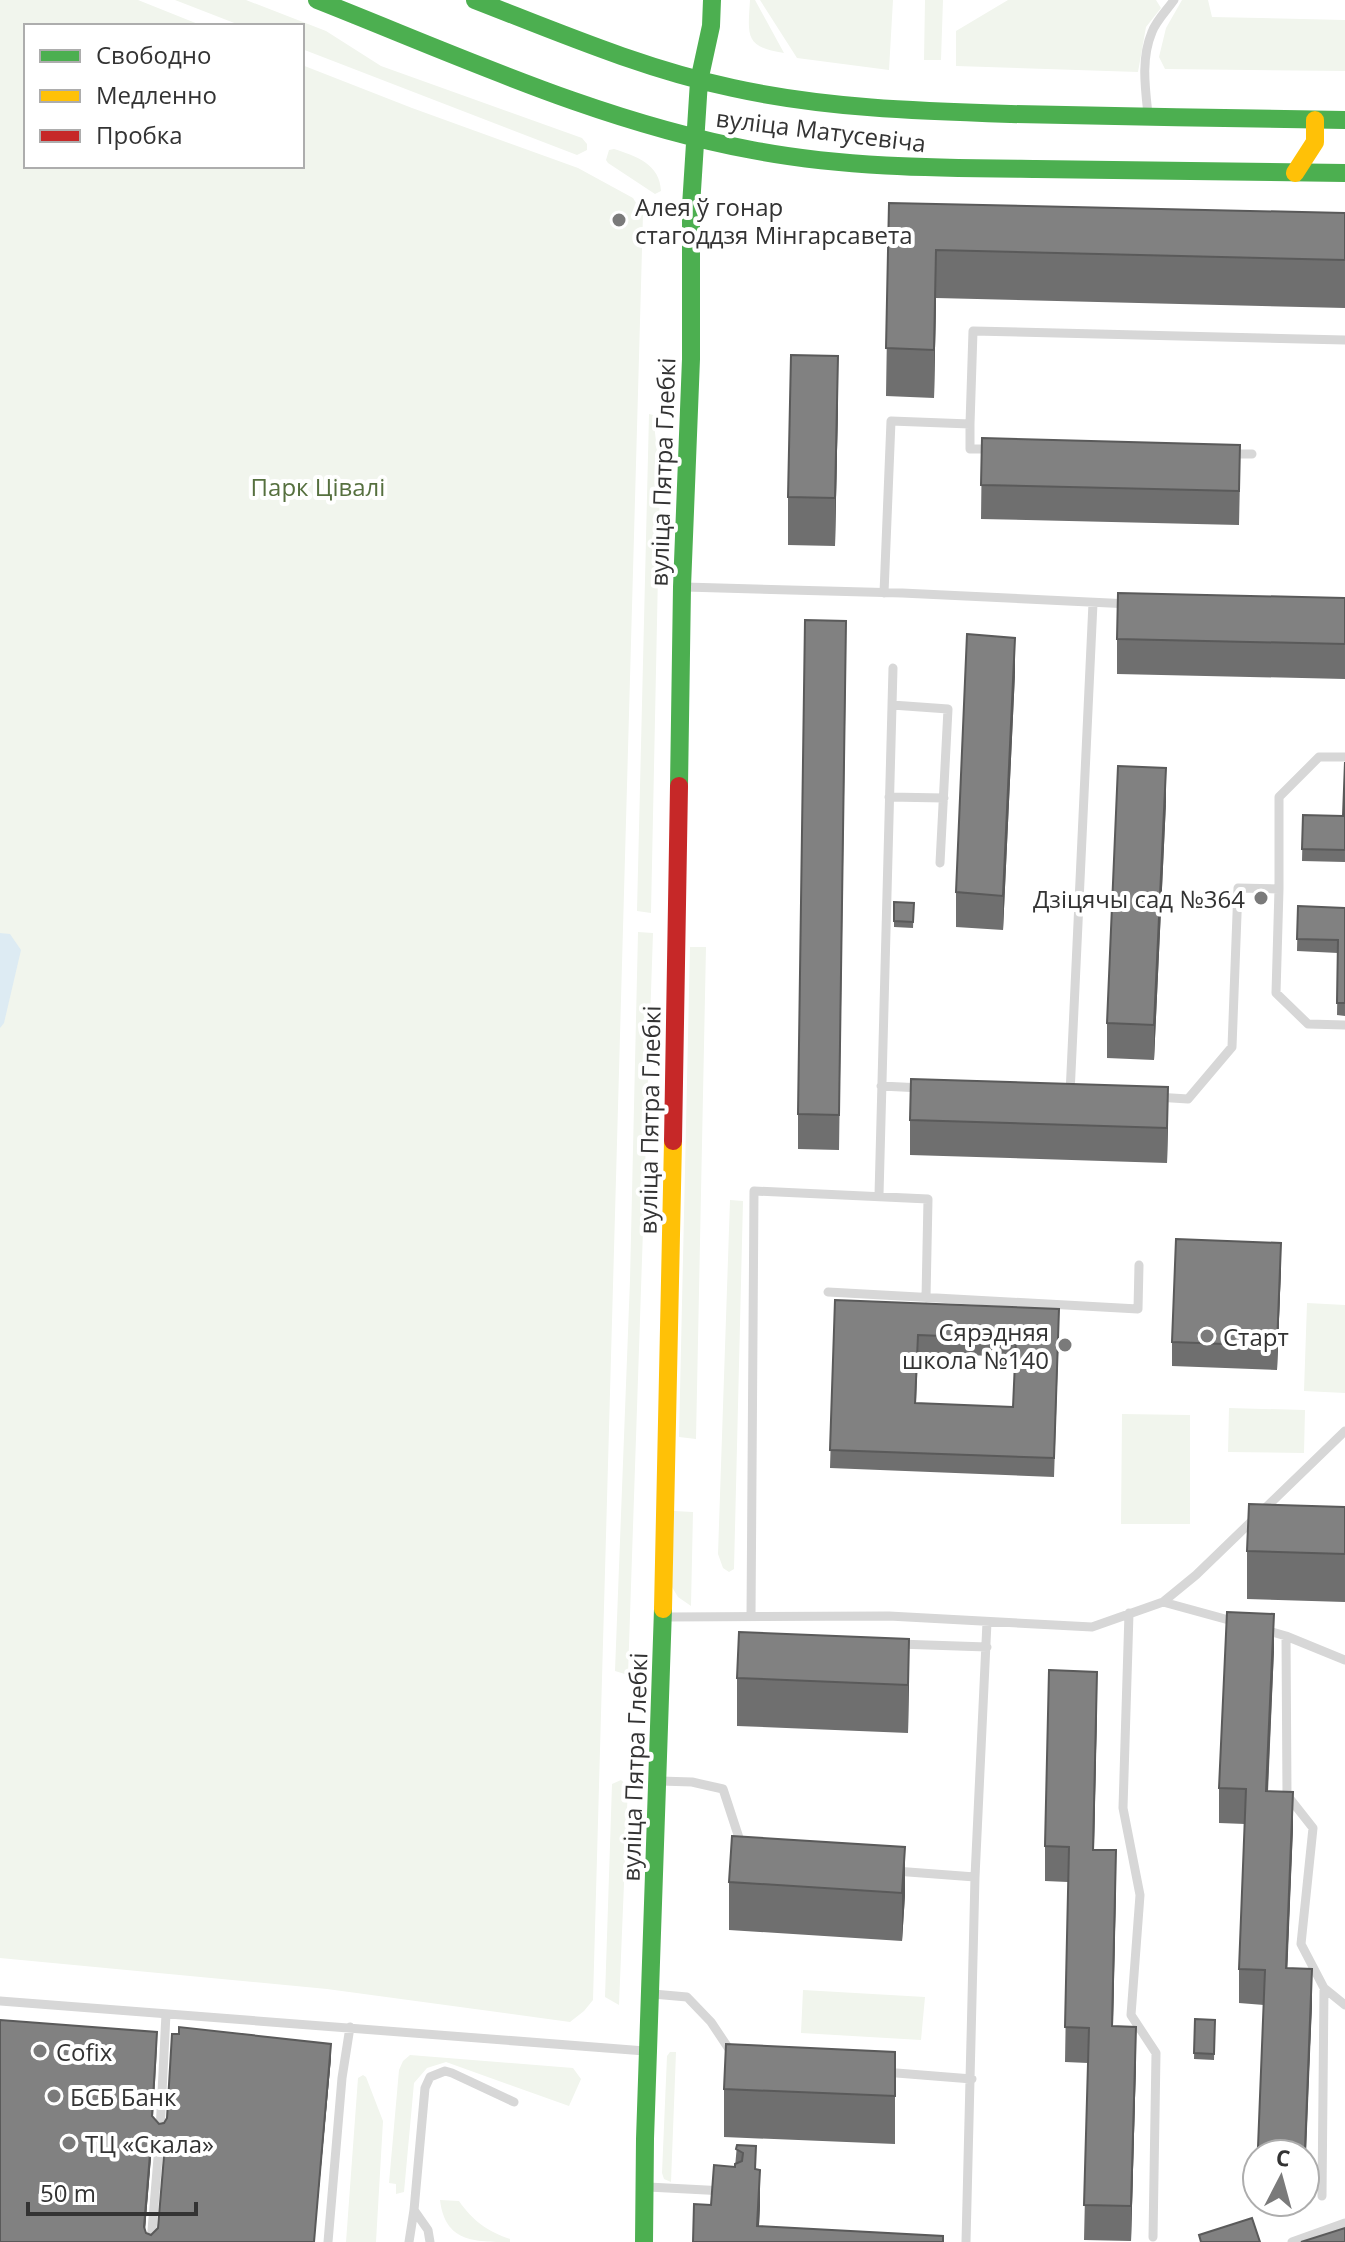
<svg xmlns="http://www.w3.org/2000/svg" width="1345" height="2242" font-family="'Open Sans',sans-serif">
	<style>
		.green { fill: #f1f5ed }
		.water { fill: #ddebf3 }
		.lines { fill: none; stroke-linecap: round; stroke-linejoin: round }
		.lane { stroke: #d7d7d7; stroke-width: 9 }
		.fast { stroke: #4caf50; stroke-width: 18 }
		.slow { stroke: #ffc107; stroke-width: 18 }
		.jam { stroke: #c62828; stroke-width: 18 }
		.wall { fill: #6f6f6f; fill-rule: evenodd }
		.shaded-wall { fill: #5a5a5a }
		.building { fill: #818181; stroke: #5a5a5a; stroke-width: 2; fill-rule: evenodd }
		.poi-dot { fill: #7a7a7a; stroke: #fff; stroke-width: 3 }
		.labels { text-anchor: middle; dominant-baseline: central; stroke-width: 8; stroke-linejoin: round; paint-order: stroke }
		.street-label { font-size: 24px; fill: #333; stroke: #fff }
		.poi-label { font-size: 24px; fill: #333; stroke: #fff; text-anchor: start }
		.park-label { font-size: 24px; fill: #56703f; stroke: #fff }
	</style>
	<rect width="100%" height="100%" fill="#fff"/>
	<path class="green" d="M 0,0 L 138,0 L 203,26 L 26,26 L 26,166 L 302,166 L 302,65 L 412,108 L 578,168 L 633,198 L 643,214 L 593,2000 L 584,2011 L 570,2022 L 327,1989 L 0,1958 Z
		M 175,0 L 246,0 L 326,31 L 381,66 L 582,138 L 587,144 L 587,150 L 577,155 L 302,49 L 302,26 L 242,26 Z
		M 750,0 L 755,0 L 784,53 C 744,47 748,35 750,0 Z
		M 760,0 L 893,0 L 889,70 L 797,58 Z
		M 925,0 L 943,0 L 941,60 L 924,60 Z
		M 1008,0 L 1156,0 L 1161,8 L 1146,27 L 1138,72 L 956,66 L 956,31 Z
		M 1182,0 L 1208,0 L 1212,17 L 1345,20 L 1345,71 L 1165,69 L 1159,57 L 1166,28 Z
		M 614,149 C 636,156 660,164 661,191 L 655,194 L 608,163 L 606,160 L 609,150 Z
		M 649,414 L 653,415 L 660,477 L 651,913 L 637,911 Z
		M 638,932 L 653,933 L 628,1675 L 615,1671 L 630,1280 Z
		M 690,947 L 706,947 L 696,1439 L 679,1437 Z
		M 730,1200 L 743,1201 L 734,1569 L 729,1572 L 723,1568 L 718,1554 Z
		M 1307,1303 L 1345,1305 L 1345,1393 L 1304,1391 Z
		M 1229,1408 L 1305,1410 L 1304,1453 L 1228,1452 Z
		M 1122,1414 L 1190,1415 L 1190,1524 L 1121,1524 Z
		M 674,1511 L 693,1512 L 691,1606 L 678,1597 L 672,1587 Z
		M 621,1780 L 628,1786 L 619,2005 L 605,1997 L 612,1784 Z
		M 803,1990 L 925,1997 L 921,2040 L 801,2033 Z
		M 670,2052 L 676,2052 L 671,2182 L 664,2179 L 662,2173 L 667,2056 Z
		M 410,2055 L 573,2068 L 581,2079 L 569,2106 L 446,2062 L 427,2068 L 414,2083 L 404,2192 L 396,2194 L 396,2184 L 389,2183 L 399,2070 L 403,2061 Z
		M 363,2075 L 366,2077 L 383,2121 L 376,2242 L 346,2242 L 358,2078 Z
		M 440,2200 L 459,2201 C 473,2221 487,2231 510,2239 L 510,2242 C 474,2242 445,2242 440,2200 Z"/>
	<path class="water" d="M 0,933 L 10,934 L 21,950 L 4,1023 L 0,1028 Z"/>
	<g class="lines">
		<path class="lane" d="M 1148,114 C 1145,87 1141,58 1152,32 C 1156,21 1167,10 1174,0
			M 970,424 L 973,331 L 1345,340
			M 1228,454 L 1252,454
			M 685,587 L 902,593 L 1130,604
			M 884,593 L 891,421 L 970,424 L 970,449 L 994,449
			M 892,705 L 948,709 L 940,863
			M 889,797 L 944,798
			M 1279,889 L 1276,993 L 1308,1024 L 1345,1025
			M 881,1086 L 922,1088
			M 1070,1094 L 1093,603
			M 1156,1097 L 1188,1099 L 1232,1047 L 1238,888 L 1279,889 L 1279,797 L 1319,757 L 1345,757
			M 879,1195 L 893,668
			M 828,1292 L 1138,1309 L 1139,1265
			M 1163,1602 L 1236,1622
			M 1129,1613 L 1123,1808 L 1140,1895 L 1131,2015 L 1156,2053 L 1153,2237
			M 751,1616 L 754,1191 L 928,1199 L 926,1298
			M 667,1617 L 889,1616 L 1092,1627 L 1163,1602 L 1196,1575 L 1345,1431
			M 1262,1629 L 1286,1636 L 1345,1660
			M 1286,1636 L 1287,1795 L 1313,1828 L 1301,1944 L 1324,1988 L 1322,2196
			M 898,1644 L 987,1647
			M 660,1781 L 692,1782 L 723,1789 L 742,1847
			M 895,1871 L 975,1877
			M 1324,1988 L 1345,2005
			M 653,1994 L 687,1997 L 711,2022 L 731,2052
			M 0,2001 L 645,2051
			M 884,2072 L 972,2079
			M 160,2131 L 166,2014
			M 648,2187 L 725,2191
			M 151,2242 L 158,2158
			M 328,2242 L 342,2078 L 350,2027
			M 409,2242 L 414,2210
			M 430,2242 L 428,2230 L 414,2210 L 425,2088 L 430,2077 L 445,2071 L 452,2073 L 514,2102
			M 966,2242 L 975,1877 L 987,1622
			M 1292,2242 L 1345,2223"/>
		<path class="fast" d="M 317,0 C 459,56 601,122 752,150 C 845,168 942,168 1036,169 C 1139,170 1242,172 1345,173
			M 475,0 C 560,33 644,69 733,88 C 824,108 918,111 1011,114 C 1122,117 1234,118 1345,120
			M 679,786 L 682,587 L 691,359 L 691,206 L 699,81 L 711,26 L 712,0
			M 644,2242 L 645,2139 L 663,1609"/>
		<path class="slow" d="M 1295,173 L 1315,142 L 1315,120
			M 663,1609 L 673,1141"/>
		<path class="jam" d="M 673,1141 L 679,786"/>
	</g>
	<path class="wall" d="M 889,203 L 1345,213 L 1345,308 L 936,298 L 934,398 L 886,396 Z
		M 838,404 L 835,546 L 788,545 L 788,497 Z
		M 982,438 L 1240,479 L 1239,525 L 981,519 Z
		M 1345,598 L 1345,679 L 1117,674 L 1117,639 Z
		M 846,656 L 839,1150 L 798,1149 L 798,1114 Z
		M 1015,673 L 1003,930 L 956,927 L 956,892 Z
		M 1345,762 L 1345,862 L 1302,861 L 1303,815 L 1343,816 Z
		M 1166,802 L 1154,1060 L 1107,1058 L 1107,1023 Z
		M 914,903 L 913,928 L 894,927 L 894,921 Z
		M 1298,906 L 1345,908 L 1345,1016 L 1337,1015 L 1338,953 L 1297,951 Z
		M 910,1120 L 1168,1122 L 1167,1163 L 910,1155 Z
		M 1281,1267 L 1277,1370 L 1172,1366 L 1172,1342 Z
		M 835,1300 L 1059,1327 L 1054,1477 L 830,1468 ZM 918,1353 L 1015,1357 L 1013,1407 L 916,1403 Z
		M 1345,1507 L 1345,1602 L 1247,1599 L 1247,1551 Z
		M 909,1639 L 908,1733 L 737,1726 L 737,1678 Z
		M 1274,1649 L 1268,1792 L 1293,1827 L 1287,1968 L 1312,2004 L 1305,2154 L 1258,2154 L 1264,2005 L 1239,2003 L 1239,1969 L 1245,1824 L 1219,1823 L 1219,1788 Z
		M 1097,1706 L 1094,1850 L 1116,1885 L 1113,2026 L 1136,2062 L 1131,2241 L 1084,2240 L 1088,2063 L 1065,2062 L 1068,1882 L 1045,1881 L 1045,1846 Z
		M 905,1847 L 905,1895 L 902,1941 L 729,1930 L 729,1882 Z
		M 1195,2019 L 1215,2020 L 1214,2060 L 1194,2059 Z
		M 157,2047 L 153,2117 L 159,2124 L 331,2058 L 314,2242 L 0,2242 ZM 159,2151 L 164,2157 L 158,2228 L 151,2235 L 146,2233 L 145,2230 L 151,2157 L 154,2152 Z
		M 895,2052 L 895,2144 L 724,2137 L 724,2089 Z
		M 737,2145 L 756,2170 L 760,2206 L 759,2226 L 693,2242 L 711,2205 L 735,2167 Z"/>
	<path class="shaded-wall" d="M 936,250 L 936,298 L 934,398 L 934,350 Z
		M 838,356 L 838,404 L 835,546 L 835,498 Z
		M 1015,638 L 1015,673 L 1003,930 L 1003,896 Z
		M 1166,768 L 1166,802 L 1154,1060 L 1154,1025 Z
		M 1168,1087 L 1168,1122 L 1167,1163 L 1167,1128 Z
		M 1281,1243 L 1281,1267 L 1277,1370 L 1277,1346 Z
		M 1274,1614 L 1274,1649 L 1266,1826 L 1266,1791 Z
		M 909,1639 L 909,1687 L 908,1733 L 908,1685 Z
		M 1097,1672 L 1097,1706 L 1093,1885 L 1093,1850 Z
		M 1293,1792 L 1293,1827 L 1286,2003 L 1286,1968 Z
		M 905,1847 L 905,1895 L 902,1941 L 902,1893 Z
		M 1116,1850 L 1116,1885 L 1112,2061 L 1112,2026 Z
		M 1312,1969 L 1312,2004 L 1305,2179 L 1305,2149 Z
		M 1136,2027 L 1136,2062 L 1131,2241 L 1131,2206 Z
		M 331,2044 L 331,2058 L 314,2242 Z
		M 154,2137 L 154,2152 L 151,2157 L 144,2241 L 144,2227 L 151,2142 Z
		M 760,2170 L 760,2206 L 758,2242 L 757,2226 Z"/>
	<path class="building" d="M 889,203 L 1345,213 L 1345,260 L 936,250 L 934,350 L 886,348 Z
		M 791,355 L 838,356 L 835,498 L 788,497 Z
		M 982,438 L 1240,445 L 1239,491 L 981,485 Z
		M 1118,593 L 1345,598 L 1345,644 L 1117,639 Z
		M 805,620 L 846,621 L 839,1115 L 798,1114 Z
		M 967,634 L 1015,638 L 1003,896 L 956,892 Z
		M 1345,762 L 1345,850 L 1302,849 L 1303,815 L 1343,816 Z
		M 1118,766 L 1166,768 L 1154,1025 L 1107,1023 Z
		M 894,902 L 914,903 L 913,922 L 894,921 Z
		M 1298,906 L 1345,908 L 1345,1003 L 1337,1003 L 1338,940 L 1297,939 Z
		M 911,1079 L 1168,1087 L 1167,1128 L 910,1120 Z
		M 1176,1239 L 1281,1243 L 1277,1346 L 1172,1342 Z
		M 835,1300 L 1059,1309 L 1054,1458 L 830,1450 ZM 918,1335 L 1016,1339 L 1013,1407 L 915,1403 Z
		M 1249,1504 L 1345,1507 L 1345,1554 L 1247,1551 Z
		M 1227,1612 L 1274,1614 L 1266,1791 L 1293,1792 L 1286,1968 L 1312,1969 L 1305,2149 L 1258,2147 L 1265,1970 L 1239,1969 L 1246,1789 L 1219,1788 Z
		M 739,1632 L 909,1639 L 908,1685 L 737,1678 Z
		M 1049,1670 L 1097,1672 L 1093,1850 L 1116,1850 L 1112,2026 L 1136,2027 L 1131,2206 L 1084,2205 L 1089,2028 L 1065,2027 L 1069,1847 L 1045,1846 Z
		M 732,1836 L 905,1847 L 902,1893 L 729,1882 Z
		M 1195,2019 L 1215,2020 L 1214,2054 L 1194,2053 Z
		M 0,2020 L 157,2032 L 152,2116 L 159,2124 L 164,2123 L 167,2118 L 172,2034 L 179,2034 L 179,2027 L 331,2044 L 314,2242 L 0,2242 ZM 154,2137 L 159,2137 L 165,2144 L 158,2228 L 151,2235 L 146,2233 L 144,2227 L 151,2142 Z
		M 726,2044 L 895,2052 L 895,2096 L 724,2089 Z
		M 737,2145 L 756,2146 L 755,2169 L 760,2170 L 757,2226 L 943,2236 L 943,2242 L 693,2242 L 694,2204 L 711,2205 L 714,2165 L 735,2167 L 735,2164 L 742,2161 L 743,2153 L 736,2149 Z
		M 1252,2218 L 1260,2242 L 1201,2242 L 1199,2235 Z
		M 1345,2228 L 1345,2242 L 1301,2242 Z"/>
	<g class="poi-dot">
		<circle cx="619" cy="220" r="8"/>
		<circle cx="1261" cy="898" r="8"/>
		<circle cx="1207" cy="1336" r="8"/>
		<circle cx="1065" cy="1345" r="8"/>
		<circle cx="40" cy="2051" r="8"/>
		<circle cx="54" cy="2096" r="8"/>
		<circle cx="69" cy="2143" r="8"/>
	</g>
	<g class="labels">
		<g class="street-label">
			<text transform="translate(821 130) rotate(7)">вуліца Матусевіча</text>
			<text transform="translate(662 472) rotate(-88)">вуліца Пятра Глебкі</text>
			<text transform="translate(649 1120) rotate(-89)">вуліца Пятра Глебкі</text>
			<text transform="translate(634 1767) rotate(-88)">вуліца Пятра Глебкі</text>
		</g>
		<g class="poi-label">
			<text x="635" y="206">Алея ў гонар<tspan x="635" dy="28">стагоддзя Мінгарсавета</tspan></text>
			<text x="1245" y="898" text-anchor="end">Дзіцячы сад №364</text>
			<text x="1049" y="1331" text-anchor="end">Сярэдняя<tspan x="1049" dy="28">школа №140</tspan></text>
			<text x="1223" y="1336">Старт</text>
			<text x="56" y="2051">Cofix</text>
			<text x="70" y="2096">БСБ Банк</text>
			<text x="85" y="2143">ТЦ «Скала»</text>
		</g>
		<g class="park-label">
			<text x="318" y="486">Парк Цівалі</text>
		</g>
	</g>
	<rect x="24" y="24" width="280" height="144" fill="#ffffff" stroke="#adadad" stroke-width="2"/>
	<rect x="40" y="50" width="40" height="12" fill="#4caf50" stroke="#adadad" stroke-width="2"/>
	<text x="96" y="64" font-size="24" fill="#333333">Свободно</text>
	<rect x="40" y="90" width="40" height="12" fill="#ffc107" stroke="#adadad" stroke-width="2"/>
	<text x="96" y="104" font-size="24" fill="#333333">Медленно</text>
	<rect x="40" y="130" width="40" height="12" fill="#c62828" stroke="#adadad" stroke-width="2"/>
	<text x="96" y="144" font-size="24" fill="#333333">Пробка</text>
	<g transform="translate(1281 2178) rotate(6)"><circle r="38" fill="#ffffff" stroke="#adadad" stroke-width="2"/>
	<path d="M0-6L14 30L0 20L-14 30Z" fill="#7a7a7a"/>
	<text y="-12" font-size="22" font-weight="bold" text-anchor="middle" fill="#333333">С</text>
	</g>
	<path d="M28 2202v12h168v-12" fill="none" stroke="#333333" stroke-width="4"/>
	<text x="40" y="2202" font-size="24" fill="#333333" stroke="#ffffff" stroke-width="6" paint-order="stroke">50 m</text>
</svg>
